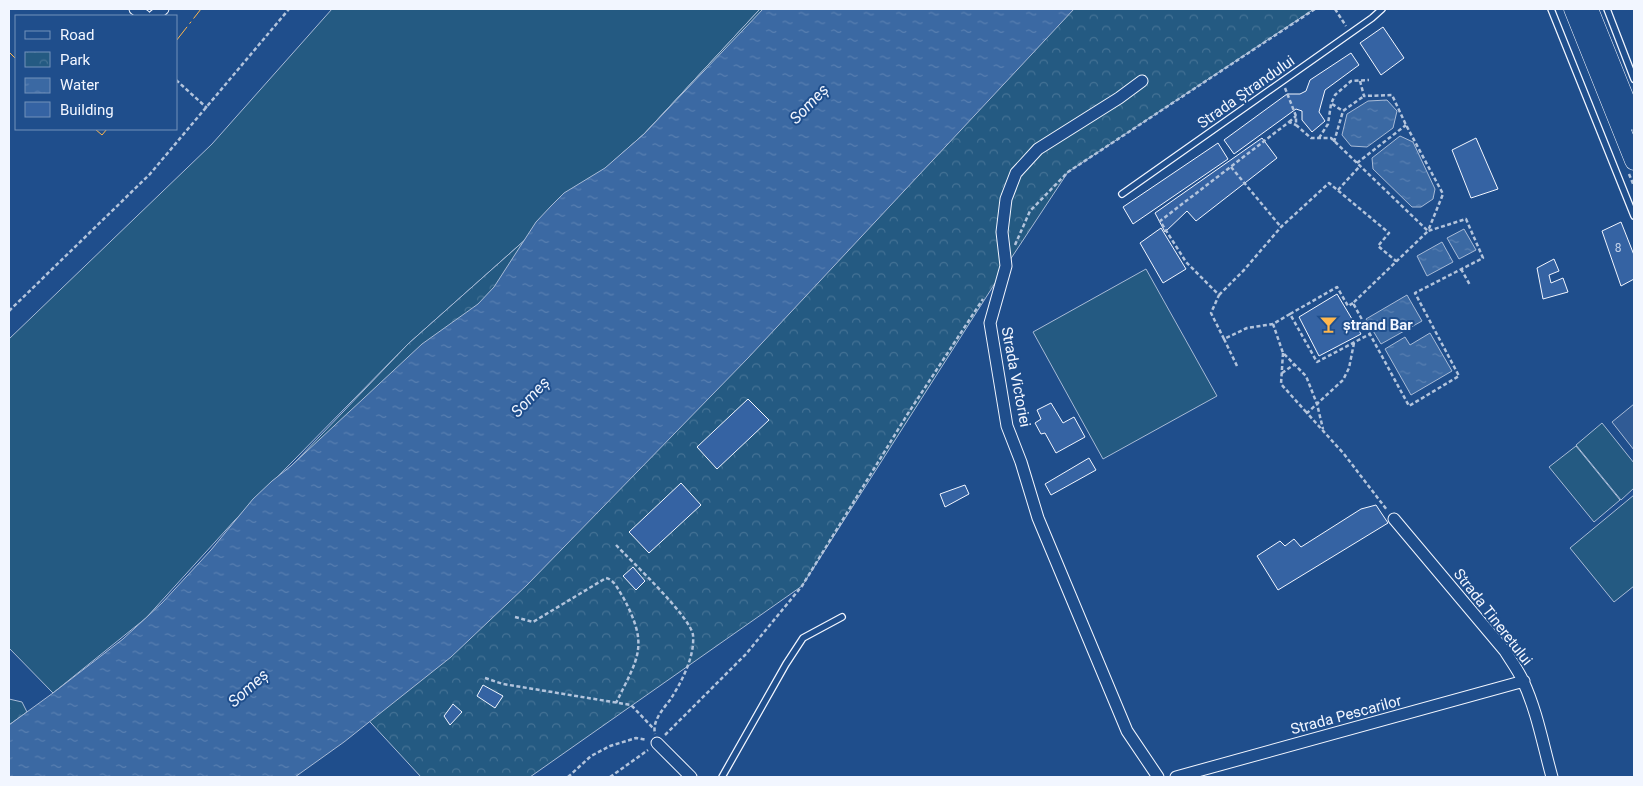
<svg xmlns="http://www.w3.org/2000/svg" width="1643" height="786" font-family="Roboto,sans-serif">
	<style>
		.green { fill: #245a82; stroke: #a8bbd7 }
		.forest { fill: url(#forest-firs); stroke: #a8bbd7 }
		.park { fill: url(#park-crowns); stroke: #a8bbd7 }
		.parking { fill: #305b95; stroke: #a8bbd7 }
		.water { fill: url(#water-ripples); stroke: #a8bbd7 }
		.building { fill: #3563a3; stroke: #f2f6ff }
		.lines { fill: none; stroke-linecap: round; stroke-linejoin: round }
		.lane-casing { stroke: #f2f6ff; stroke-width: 8 }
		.street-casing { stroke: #f2f6ff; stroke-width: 13 }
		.primary-casing { stroke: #f2f6ff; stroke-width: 19 }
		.path { stroke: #b3c4dc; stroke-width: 2.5; stroke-dasharray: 4 2.5; stroke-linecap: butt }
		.lane { stroke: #1f4e8c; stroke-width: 5.5 }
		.street { stroke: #1f4e8c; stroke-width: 11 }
		.primary { stroke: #1f4e8c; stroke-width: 18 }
		.power { stroke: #ffb74d; stroke-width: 1; stroke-dasharray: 18 4 2.5 4; stroke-linecap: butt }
		.labels { text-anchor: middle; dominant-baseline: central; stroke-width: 4; stroke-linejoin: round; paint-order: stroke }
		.number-label { font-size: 12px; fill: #c3d1e8 }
		.street-label { font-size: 15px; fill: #f2f6ff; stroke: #1f4e8c }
		.poi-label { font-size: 15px; font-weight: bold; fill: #f2f6ff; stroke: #1f4e8c; text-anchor: start }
		.water-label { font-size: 16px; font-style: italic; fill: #f2f6ff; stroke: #1f4e8c }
	</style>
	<defs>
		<pattern id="forest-firs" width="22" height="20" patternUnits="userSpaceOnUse" patternTransform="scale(1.25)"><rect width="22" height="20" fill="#245a82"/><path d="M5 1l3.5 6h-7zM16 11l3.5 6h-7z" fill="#447295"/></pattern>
		<pattern id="park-crowns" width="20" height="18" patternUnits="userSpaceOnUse" patternTransform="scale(1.25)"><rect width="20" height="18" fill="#245a82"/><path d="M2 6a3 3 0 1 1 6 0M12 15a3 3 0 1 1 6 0" fill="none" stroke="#447295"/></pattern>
		<pattern id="water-ripples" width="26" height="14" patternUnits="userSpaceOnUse" patternTransform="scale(1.25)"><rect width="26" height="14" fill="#3b69a3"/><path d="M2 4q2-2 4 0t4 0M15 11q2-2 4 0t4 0" fill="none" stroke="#587fb1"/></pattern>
	</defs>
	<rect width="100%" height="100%" fill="#1f4e8c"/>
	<path class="green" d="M 332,9 L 760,9 L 644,134 L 408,344 L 235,520 L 146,618 L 53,693 L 9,648 L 9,339 L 212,144 Z
		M 1146,269 L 1217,396 L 1103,459 L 1033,332 Z
		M 1602,423 L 1634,463 L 1634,488 L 1621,500 L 1576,445 Z
		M 1576,446 L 1620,500 L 1594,522 L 1549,467 Z
		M 1634,495 L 1634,586 L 1614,602 L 1570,548 Z"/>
	<path class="forest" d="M 9,699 L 22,702 L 27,712 L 9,725 Z"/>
	<path class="park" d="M 760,9 L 1314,9 L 1068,172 L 1006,266 L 802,586 L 530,777 L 421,777 L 211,550 L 408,344 L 644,134 Z"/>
	<path class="parking" d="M 1634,404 L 1634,450 L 1612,422 Z"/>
	<path class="water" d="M 763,9 L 1074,9 L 748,358 L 527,585 L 451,657 L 344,742 L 295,777 L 9,777 L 9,725 L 53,693 L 123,639 L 162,603 L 211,550 L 253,499 L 272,481 L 291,466 L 422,344 L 478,304 L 494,287 L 536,222 L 551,206 L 564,193 L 605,168 L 644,134 Z
		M 1387,100 L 1397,111 L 1393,128 L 1367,147 L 1351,146 L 1342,135 L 1347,114 L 1368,101 Z
		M 1400,136 L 1413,142 L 1435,189 L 1433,199 L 1421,207 L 1412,207 L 1373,169 L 1372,158 Z
		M 1464,229 L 1476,250 L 1459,259 L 1447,238 Z
		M 1442,242 L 1453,262 L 1427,276 L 1417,256 Z
		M 1407,295 L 1422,321 L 1381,344 L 1366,319 Z
		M 1430,333 L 1452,371 L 1411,395 L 1385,349 L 1405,337 L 1410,345 Z"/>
	<path class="building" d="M 1383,27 L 1404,58 L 1381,75 L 1360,43 Z
		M 1351,53 L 1359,65 L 1325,90 L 1319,112 L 1325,121 L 1312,132 L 1302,120 L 1302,111 L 1296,109 L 1234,154 L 1224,140 L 1287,94 L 1300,94 L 1306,91 L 1310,80 Z
		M 1262,138 L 1277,158 L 1196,221 L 1187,211 L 1165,232 L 1155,213 Z
		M 1476,138 L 1498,189 L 1471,198 L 1452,150 Z
		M 1218,143 L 1228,159 L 1133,224 L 1123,207 Z
		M 1621,222 L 1634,255 L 1634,279 L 1621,286 L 1602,231 Z
		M 1161,228 L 1186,269 L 1163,283 L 1140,243 Z
		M 1554,259 L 1559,271 L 1549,275 L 1551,283 L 1563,278 L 1568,292 L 1543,299 L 1537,268 Z
		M 1337,294 L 1361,334 L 1319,356 L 1299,317 Z
		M 748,399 L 769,420 L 717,469 L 697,447 Z
		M 1051,403 L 1063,423 L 1074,417 L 1085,437 L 1056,453 L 1045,433 L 1041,434 L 1035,423 L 1041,419 L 1037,410 Z
		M 1089,458 L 1096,470 L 1051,495 L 1045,484 Z
		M 681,483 L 701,505 L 649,553 L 629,532 Z
		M 965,485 L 969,494 L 945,507 L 940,494 Z
		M 1376,505 L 1388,523 L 1278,590 L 1257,556 L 1280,541 L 1285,546 L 1294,539 L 1301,547 L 1361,509 Z
		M 633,567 L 645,581 L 636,590 L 623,576 Z
		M 483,685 L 503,696 L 495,708 L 477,696 Z
		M 453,704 L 462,712 L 450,725 L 444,716 Z"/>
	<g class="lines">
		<defs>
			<path id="lane" d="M 1551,9 L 1634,216
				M 1607,9 L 1634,79
				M 1122,194 L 1372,18 L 1382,9
				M 722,777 L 786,664 L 803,638 L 842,617"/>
			<path id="street" d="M 135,9 L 145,16
				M 154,16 L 163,9
				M 1142,81 L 1119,98 L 1038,149 L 1016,173 L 1006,199 L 1002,232 L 1006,266 L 990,323 L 1007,426 L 1021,462 L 1038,518 L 1127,731 L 1158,777
				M 1394,519 L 1505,651 C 1511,661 1518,670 1523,681 C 1537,711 1543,745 1552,777
				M 657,743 L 691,777
				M 1176,777 L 1524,681"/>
			<path id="primary" d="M 1573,9 L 1634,161
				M 1589,9 L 1634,121"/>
		</defs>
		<use href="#lane" class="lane-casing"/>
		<use href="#street" class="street-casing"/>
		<use href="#primary" class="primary-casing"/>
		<path class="path" d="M 1335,9 L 1346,26
			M 176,80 L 207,108
			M 1360,81 L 1364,96 L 1392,95 L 1406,125 L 1443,194 L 1428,231
			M 1285,88 L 1296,116 L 1296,125 L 1311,138 L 1331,138 L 1428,231 L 1353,303 L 1409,406 L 1459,376 L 1415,293 L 1483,258 L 1466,219 L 1428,231
			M 1332,104 L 1343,111
			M 1289,122 L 1296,116
			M 1319,138 L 1328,124 L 1331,104 L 1335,95 L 1351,81 L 1369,80
			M 1334,142 L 1343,111 L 1364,96
			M 1357,163 L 1406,125
			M 1231,167 L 1281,227
			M 1629,174 L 1634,186
			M 1338,190 L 1360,166
			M 1015,245 L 1030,211 L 1068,172 L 1315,9
			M 1461,269 L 1470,285
			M 1219,295 L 1244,270 L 1281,227 L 1329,183 L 1389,233 L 1378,246 L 1396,261
			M 1353,303 L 1348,306 L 1337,287 L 1290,314 L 1317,362 L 1370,334
			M 9,311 L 150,174 L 289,9
			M 1290,314 L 1273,324 L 1283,353 L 1306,376 L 1317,404 L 1323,429
			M 1224,339 L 1211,313 L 1219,295 L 1186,262 L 1160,221 L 1289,122 L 1296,125
			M 1354,343 L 1349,368 L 1343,380 L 1307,413 L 1344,454 L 1387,510
			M 1283,353 L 1281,384 L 1307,413
			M 1237,366 L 1224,339 L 1247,328 L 1273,324
			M 1282,373 L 1295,364
			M 616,545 C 631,561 690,616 693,635 C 695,657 681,683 670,700 C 663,709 652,721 655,734
			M 515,617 L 533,622 L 606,578 C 615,580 618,590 623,597 C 649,646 639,656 616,703
			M 485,678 L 503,684 L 631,705 L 653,728
			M 665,735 L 746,654 L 802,586 L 907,415 L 983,299
			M 568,777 L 591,756 L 610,746 L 636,738 L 647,740
			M 610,777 L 648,750"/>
		<use href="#lane" class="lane"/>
		<use href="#street" class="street"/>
		<use href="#primary" class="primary"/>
		<path class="power" d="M 176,41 L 201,9
			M 9,52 L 16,59
			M 95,129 L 102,135 L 107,129"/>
	</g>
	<defs>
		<symbol id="bar-bare" viewBox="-9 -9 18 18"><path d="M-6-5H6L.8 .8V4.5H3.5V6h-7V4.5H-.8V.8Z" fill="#ffb74d" stroke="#1f4e8c" stroke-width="2.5" paint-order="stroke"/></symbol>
	</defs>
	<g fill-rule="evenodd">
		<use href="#bar-bare" x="1316" y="312" width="25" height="25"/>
	</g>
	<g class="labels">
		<g class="number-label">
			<text x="1618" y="248">8</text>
		</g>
		<g class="street-label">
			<text transform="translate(1246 92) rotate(-35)">Strada Ștrandului</text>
			<text transform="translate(1016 377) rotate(79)">Strada Victoriei</text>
			<text transform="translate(1493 617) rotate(52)">Strada Tineretului</text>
			<text transform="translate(1346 715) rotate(-15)">Strada Pescarilor</text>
		</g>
		<g class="poi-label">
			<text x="1343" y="325">ștrand Bar</text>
		</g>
		<g class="water-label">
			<text transform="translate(809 104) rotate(-46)">Someș</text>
			<text transform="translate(530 397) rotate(-47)">Someș</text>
			<text transform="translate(248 688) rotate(-42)">Someș</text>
		</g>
	</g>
	<rect width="1643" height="786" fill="none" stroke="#f2f6ff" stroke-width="20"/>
	<rect x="15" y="15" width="162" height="115" fill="#1f4e8c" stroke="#7391ba"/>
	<rect x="25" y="31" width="25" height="8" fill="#1f4e8c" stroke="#7391ba"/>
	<text x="60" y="40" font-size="15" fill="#f2f6ff">Road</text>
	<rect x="25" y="52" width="25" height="15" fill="url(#park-crowns)" stroke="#7391ba"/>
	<text x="60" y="65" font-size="15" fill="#f2f6ff">Park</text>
	<rect x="25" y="78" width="25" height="15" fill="url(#water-ripples)" stroke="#7391ba"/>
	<text x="60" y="90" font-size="15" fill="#f2f6ff">Water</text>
	<rect x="25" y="102" width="25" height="15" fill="#3563a3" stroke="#7391ba"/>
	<text x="60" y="115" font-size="15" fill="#f2f6ff">Building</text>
</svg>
